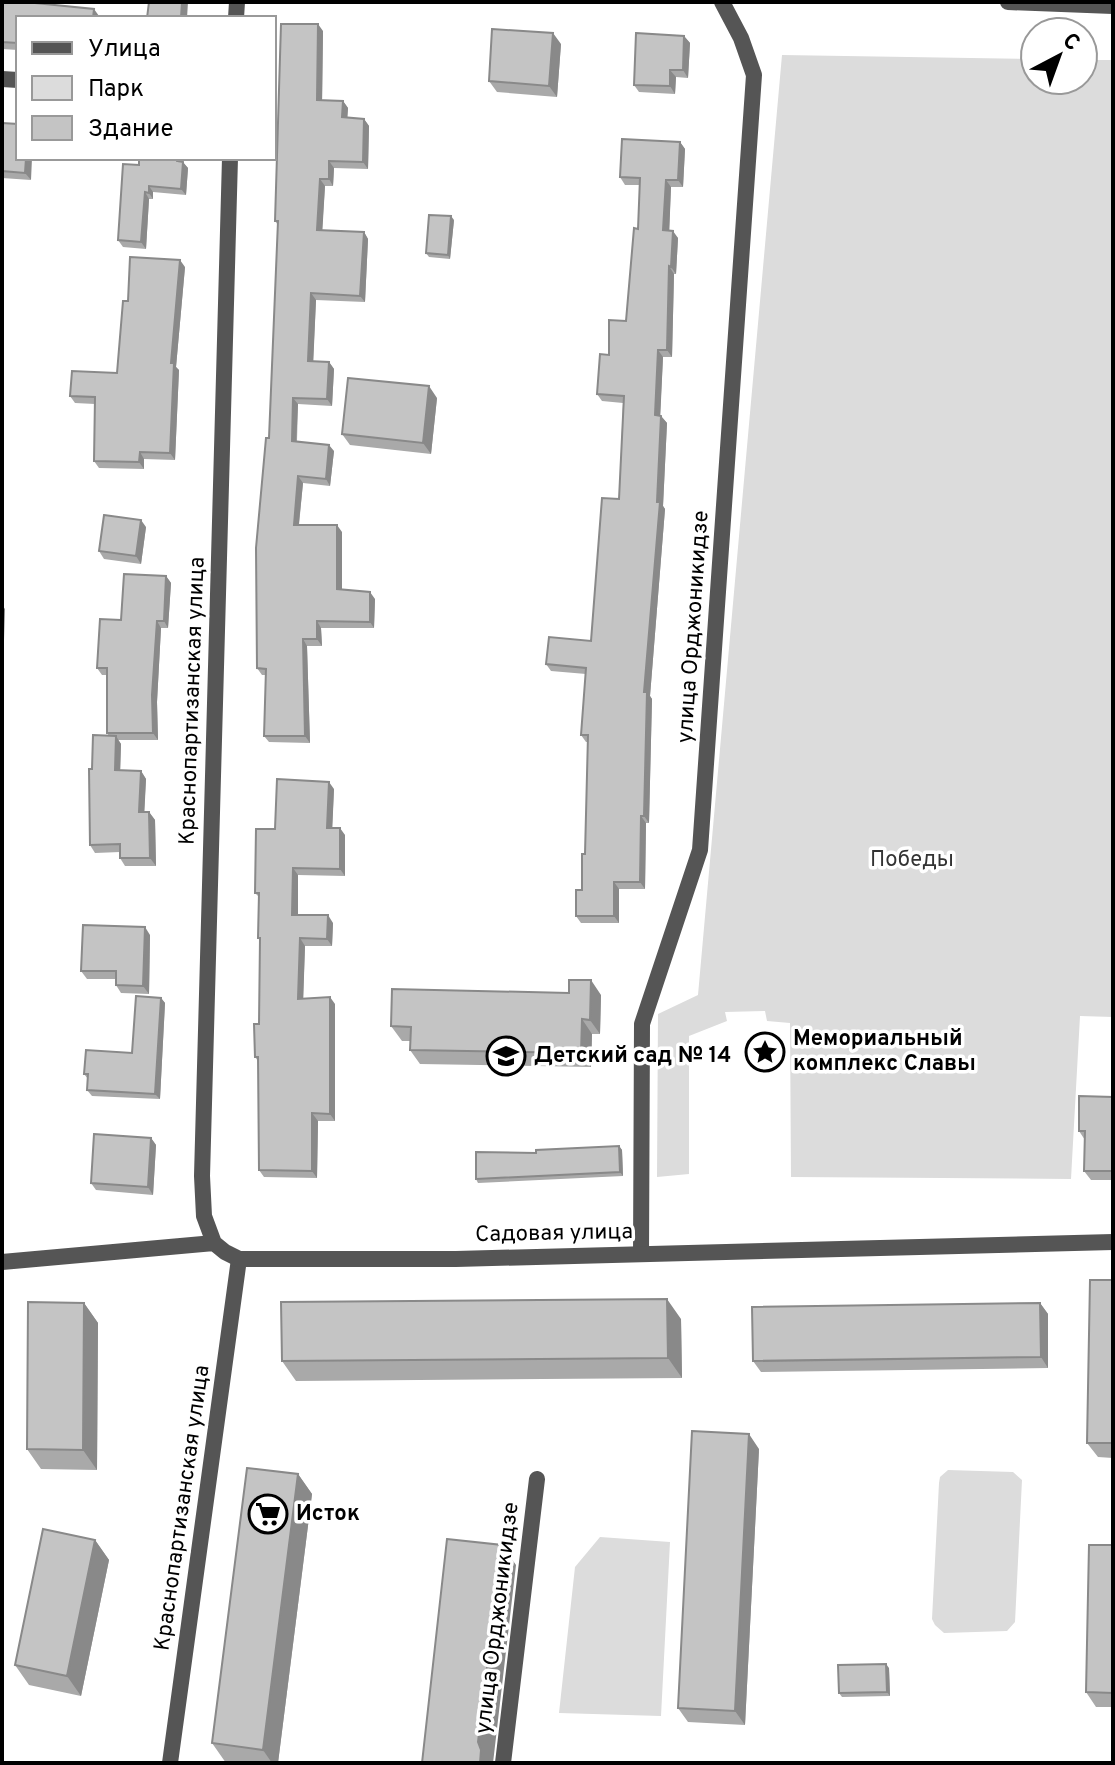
<svg xmlns="http://www.w3.org/2000/svg" width="1115" height="1765" font-family="Overpass,sans-serif">
	<style>
		.green { fill: #dcdcdc }
		.lines { fill: none; stroke-linecap: round; stroke-linejoin: round }
		.minor { stroke: #555; stroke-width: 16 }
		.tertiary { stroke: #555; stroke-width: 16 }
		.wall { fill: #a9a9a9 }
		.shaded-wall { fill: #898989 }
		.building { fill: #c4c4c4; stroke: #898989; stroke-width: 2 }
		.labels { text-anchor: middle; dominant-baseline: central; stroke-width: 7; stroke-linejoin: round; paint-order: stroke }
		.street-label { font-size: 22px; fill: #000; stroke: #fff }
		.park-label { font-size: 22px; fill: #333; stroke: #fff }
		.poi-label { font-size: 22px; font-weight: bold; fill: #000; stroke: #fff; text-anchor: start }
	</style>
	<rect width="100%" height="100%" fill="#fff"/>
	<path class="green" d="M 782,55 L 1035,59 L 1035,80 L 1083,80 L 1083,60 L 1113,60 L 1113,1017 L 1080,1016 L 1071,1179 L 791,1177 L 790,1023 L 767,1021 L 765,1011 L 725,1012 L 727,1021 L 689,1036 L 689,1174 L 657,1177 L 658,1014 L 698,995 Z
		M 948,1470 L 1013,1472 L 1022,1480 L 1015,1622 L 1007,1631 L 944,1633 L 935,1625 L 932,1619 L 939,1483 L 940,1477 Z
		M 600,1537 L 670,1542 L 661,1716 L 559,1713 L 575,1567 Z"/>
	<g class="lines">
		<path class="minor" d="M 1008,2 L 1113,6
			M 2,79 L 18,80
			M 641,1254 L 642,1024 L 700,850 L 754,75 L 741,38 L 722,2
			M 170,1763 L 239,1259
			M 503,1763 L 537,1479"/>
		<path class="tertiary" d="M 236,18 L 237,2
			M 214,1243 L 204,1216 L 202,1176 L 230,158
			M 2,1262 L 214,1243 L 225,1252 L 239,1259 L 456,1259 L 1113,1242"/>
	</g>
	<path class="wall" d="M 2,2 L 99,16 L 99,18 L 18,18 L 18,50 L 2,49 Z
		M 323,31 L 322,100 L 343,101 L 348,108 L 347,118 L 364,119 L 369,126 L 368,169 L 334,168 L 333,186 L 325,186 L 322,230 L 364,232 L 368,239 L 365,302 L 316,300 L 313,361 L 329,362 L 334,369 L 332,406 L 298,404 L 297,441 L 334,451 L 330,486 L 303,483 L 299,525 L 342,532 L 342,590 L 375,599 L 374,628 L 321,628 L 322,646 L 307,646 L 310,743 L 269,742 L 264,736 L 266,675 L 262,675 L 257,668 L 269,438 L 278,225 L 275,221 Z
		M 684,36 L 690,43 L 688,78 L 676,77 L 675,94 L 639,92 L 634,85 Z
		M 561,44 L 557,97 L 497,92 L 489,81 Z
		M 2,123 L 31,180 L 2,178 Z
		M 680,142 L 685,149 L 683,187 L 671,187 L 669,231 L 678,238 L 676,274 L 674,274 L 672,357 L 663,357 L 660,415 L 667,423 L 663,506 L 665,509 L 650,696 L 652,699 L 649,823 L 646,823 L 645,889 L 619,889 L 619,923 L 581,923 L 576,916 L 582,890 L 585,854 L 588,742 L 586,742 L 581,735 L 586,674 L 551,671 L 546,664 L 591,641 L 619,499 L 623,403 L 602,401 L 597,394 L 609,355 L 626,321 L 638,229 L 640,185 L 625,185 L 620,177 Z
		M 139,158 L 182,158 L 182,162 L 188,168 L 186,195 L 153,192 L 153,199 L 149,199 L 146,249 L 123,247 L 118,240 L 139,165 Z
		M 454,220 L 450,259 L 429,257 L 426,253 Z
		M 185,267 L 176,367 L 179,370 L 175,460 L 144,459 L 144,469 L 99,468 L 94,461 L 95,404 L 75,403 L 70,396 L 117,373 L 128,301 Z
		M 437,398 L 431,454 L 350,445 L 342,434 Z
		M 146,527 L 141,564 L 104,559 L 99,551 Z
		M 166,576 L 171,583 L 168,628 L 161,628 L 157,702 L 158,740 L 118,740 L 121,744 L 120,770 L 141,771 L 146,779 L 144,812 L 149,812 L 155,820 L 156,866 L 125,866 L 120,858 L 120,852 L 95,853 L 90,845 L 92,769 L 109,736 L 107,733 L 107,675 L 102,675 L 97,668 L 121,620 Z
		M 334,789 L 332,828 L 345,835 L 345,876 L 298,875 L 298,915 L 333,923 L 332,946 L 305,946 L 303,999 L 335,1004 L 335,1121 L 318,1121 L 317,1178 L 264,1177 L 259,1170 L 258,1061 L 255,1057 L 259,1024 L 260,941 L 258,938 L 259,897 L 255,893 L 275,829 Z
		M 150,935 L 149,994 L 121,993 L 116,985 L 116,979 L 87,979 L 81,971 Z
		M 601,995 L 600,1034 L 592,1034 L 591,1067 L 420,1064 L 410,1050 L 410,1041 L 402,1041 L 391,1026 Z
		M 161,998 L 165,1003 L 160,1099 L 92,1096 L 87,1090 L 88,1079 L 84,1074 L 132,1053 Z
		M 1113,1097 L 1113,1180 L 1091,1180 L 1084,1171 L 1085,1140 L 1079,1131 Z
		M 151,1138 L 156,1145 L 153,1195 L 96,1190 L 91,1183 Z
		M 619,1146 L 622,1150 L 623,1176 L 478,1183 L 476,1179 L 536,1153 Z
		M 1113,1280 L 1113,1458 L 1098,1457 L 1087,1443 Z
		M 84,1303 L 98,1323 L 97,1470 L 41,1469 L 27,1449 Z
		M 1040,1303 L 1048,1314 L 1048,1368 L 761,1372 L 753,1361 Z
		M 681,1319 L 682,1378 L 296,1381 L 282,1361 Z
		M 759,1449 L 745,1725 L 688,1722 L 678,1708 Z
		M 298,1474 L 312,1494 L 278,1763 L 226,1763 L 212,1743 Z
		M 95,1540 L 109,1560 L 81,1696 L 29,1685 L 15,1665 Z
		M 1113,1545 L 1113,1707 L 1096,1707 L 1086,1692 Z
		M 889,1668 L 890,1696 L 842,1697 L 839,1693 Z"/>
	<path class="shaded-wall" d="M 182,2 L 188,2 L 187,18 L 181,18 Z
		M 94,9 L 99,16 L 99,18 L 93,18 Z
		M 318,24 L 323,31 L 322,107 L 317,100 Z
		M 553,33 L 561,44 L 557,97 L 549,86 Z
		M 684,36 L 690,43 L 688,78 L 683,70 Z
		M 670,70 L 676,77 L 675,94 L 670,86 Z
		M 343,101 L 348,108 L 347,124 L 342,117 Z
		M 364,119 L 369,126 L 368,169 L 363,162 Z
		M 680,142 L 685,149 L 683,187 L 678,180 Z
		M 26,158 L 32,158 L 31,180 L 25,173 Z
		M 329,161 L 334,168 L 333,186 L 329,179 Z
		M 183,162 L 188,168 L 186,195 L 181,189 Z
		M 320,179 L 325,186 L 322,237 L 317,230 Z
		M 666,180 L 671,187 L 669,238 L 663,230 Z
		M 149,186 L 153,192 L 153,199 L 149,193 Z
		M 145,192 L 149,199 L 146,249 L 141,242 Z
		M 451,216 L 454,220 L 450,259 L 448,255 Z
		M 673,231 L 678,238 L 676,274 L 671,267 Z
		M 364,232 L 368,239 L 365,302 L 360,296 Z
		M 180,260 L 185,267 L 176,367 L 179,370 L 175,460 L 170,453 L 171,363 Z
		M 669,266 L 674,274 L 672,357 L 667,350 Z
		M 311,293 L 316,300 L 313,368 L 308,361 Z
		M 658,350 L 663,357 L 660,422 L 655,415 Z
		M 329,362 L 334,369 L 332,406 L 327,399 Z
		M 429,386 L 437,398 L 431,454 L 423,443 Z
		M 293,398 L 298,404 L 296,447 L 292,441 Z
		M 661,416 L 667,423 L 663,506 L 665,509 L 650,696 L 652,699 L 649,823 L 644,816 L 644,692 L 657,502 Z
		M 329,445 L 334,451 L 330,486 L 326,479 Z
		M 140,452 L 144,459 L 144,469 L 139,462 Z
		M 298,476 L 303,483 L 298,532 L 294,525 Z
		M 141,520 L 146,527 L 141,564 L 136,556 Z
		M 337,525 L 342,532 L 342,596 L 337,589 Z
		M 166,576 L 171,583 L 168,628 L 164,621 Z
		M 370,592 L 375,599 L 374,628 L 370,622 Z
		M 2,605 L 5,609 L 2,702 Z
		M 157,621 L 161,628 L 157,702 L 158,740 L 153,733 L 152,695 Z
		M 317,621 L 321,628 L 322,646 L 317,639 Z
		M 303,639 L 307,646 L 310,743 L 305,736 Z
		M 116,736 L 121,744 L 120,778 L 115,770 Z
		M 141,771 L 146,779 L 144,820 L 139,812 Z
		M 329,782 L 334,789 L 332,835 L 327,828 Z
		M 149,812 L 155,820 L 156,866 L 150,858 Z
		M 641,816 L 646,823 L 645,889 L 640,882 Z
		M 340,828 L 345,835 L 345,876 L 340,869 Z
		M 293,868 L 298,875 L 298,922 L 292,915 Z
		M 614,882 L 619,889 L 619,923 L 614,916 Z
		M 328,915 L 333,923 L 332,946 L 327,939 Z
		M 145,927 L 150,935 L 149,994 L 143,986 Z
		M 300,938 L 305,946 L 303,1006 L 298,999 Z
		M 591,980 L 601,995 L 600,1034 L 590,1020 Z
		M 330,997 L 335,1004 L 335,1121 L 330,1114 Z
		M 161,998 L 165,1003 L 160,1099 L 155,1094 Z
		M 582,1019 L 592,1034 L 591,1067 L 581,1053 Z
		M 312,1113 L 318,1121 L 317,1178 L 312,1171 Z
		M 151,1138 L 156,1145 L 153,1195 L 148,1187 Z
		M 619,1146 L 622,1150 L 623,1176 L 620,1172 Z
		M 667,1299 L 681,1319 L 682,1378 L 668,1358 Z
		M 84,1303 L 98,1323 L 97,1470 L 83,1450 Z
		M 1040,1303 L 1048,1314 L 1048,1368 L 1041,1357 Z
		M 749,1434 L 759,1449 L 745,1725 L 735,1711 Z
		M 298,1474 L 312,1494 L 278,1763 L 272,1763 L 263,1750 Z
		M 95,1540 L 109,1560 L 81,1696 L 67,1676 Z
		M 502,1545 L 516,1565 L 493,1763 L 480,1763 L 478,1742 Z
		M 886,1664 L 889,1668 L 890,1696 L 887,1692 Z"/>
	<path class="building" d="M 2,2 L 25,2 L 94,9 L 93,18 L 18,18 L 18,43 L 2,42 Z
		M 149,2 L 182,2 L 181,18 L 147,18 Z
		M 281,24 L 318,24 L 317,100 L 343,101 L 342,117 L 364,119 L 363,162 L 329,161 L 329,179 L 320,179 L 317,230 L 364,232 L 360,296 L 311,293 L 308,361 L 329,362 L 327,399 L 293,398 L 292,441 L 329,445 L 326,479 L 298,476 L 294,525 L 337,525 L 337,589 L 370,592 L 370,622 L 317,621 L 317,639 L 303,639 L 305,736 L 264,736 L 266,669 L 257,668 L 256,548 L 266,438 L 269,438 L 278,221 L 275,221 Z
		M 492,29 L 553,33 L 549,86 L 489,81 Z
		M 636,33 L 684,36 L 683,70 L 670,70 L 670,86 L 634,85 Z
		M 2,123 L 18,124 L 18,158 L 26,158 L 25,173 L 2,171 Z
		M 622,139 L 680,142 L 678,180 L 666,180 L 663,230 L 673,231 L 671,267 L 669,266 L 667,350 L 658,350 L 655,415 L 661,416 L 657,502 L 660,502 L 644,692 L 647,692 L 644,816 L 641,816 L 640,882 L 614,882 L 614,916 L 576,916 L 576,890 L 582,890 L 582,854 L 585,854 L 588,735 L 581,735 L 586,668 L 546,664 L 549,637 L 591,641 L 602,498 L 619,499 L 624,396 L 597,394 L 600,354 L 609,355 L 609,320 L 626,321 L 634,228 L 638,229 L 640,178 L 620,177 Z
		M 139,158 L 177,158 L 177,161 L 183,162 L 181,189 L 149,186 L 149,193 L 145,192 L 141,242 L 118,240 L 123,164 L 139,165 Z
		M 429,215 L 451,216 L 448,255 L 426,253 Z
		M 130,257 L 180,260 L 171,363 L 174,363 L 170,453 L 140,452 L 139,462 L 94,461 L 95,397 L 70,396 L 72,371 L 117,373 L 123,301 L 128,301 Z
		M 348,378 L 429,386 L 423,443 L 342,434 Z
		M 104,515 L 141,520 L 136,556 L 99,551 Z
		M 124,574 L 166,576 L 164,621 L 157,621 L 152,695 L 153,733 L 107,733 L 107,668 L 97,668 L 100,619 L 121,620 Z
		M 93,735 L 116,736 L 115,770 L 141,771 L 139,812 L 149,812 L 150,858 L 120,858 L 120,844 L 90,845 L 89,769 L 92,769 Z
		M 277,779 L 329,782 L 327,828 L 340,828 L 340,869 L 293,868 L 292,915 L 328,915 L 327,939 L 300,938 L 298,999 L 330,997 L 330,1114 L 312,1113 L 312,1171 L 259,1170 L 258,1057 L 255,1057 L 254,1024 L 259,1024 L 260,938 L 258,938 L 259,893 L 255,893 L 256,829 L 275,829 Z
		M 83,925 L 145,927 L 143,986 L 116,985 L 116,971 L 81,971 Z
		M 569,980 L 591,980 L 590,1020 L 582,1019 L 581,1053 L 410,1050 L 411,1027 L 391,1026 L 392,989 L 569,993 Z
		M 136,996 L 161,998 L 155,1094 L 87,1090 L 88,1074 L 84,1074 L 86,1050 L 132,1053 Z
		M 1079,1096 L 1113,1097 L 1113,1171 L 1084,1171 L 1085,1131 L 1079,1131 Z
		M 94,1134 L 151,1138 L 148,1187 L 91,1183 Z
		M 619,1146 L 620,1172 L 476,1179 L 476,1152 L 536,1153 L 536,1150 Z
		M 1090,1280 L 1113,1280 L 1113,1443 L 1087,1443 Z
		M 667,1299 L 668,1358 L 282,1361 L 281,1302 Z
		M 28,1302 L 84,1303 L 83,1450 L 27,1449 Z
		M 1040,1303 L 1041,1357 L 753,1361 L 752,1307 Z
		M 692,1431 L 749,1434 L 735,1711 L 678,1708 Z
		M 247,1468 L 298,1474 L 263,1750 L 212,1743 Z
		M 43,1529 L 95,1540 L 67,1676 L 15,1665 Z
		M 447,1539 L 502,1545 L 478,1742 L 481,1750 L 480,1763 L 422,1763 Z
		M 1089,1545 L 1113,1545 L 1113,1693 L 1086,1692 Z
		M 886,1664 L 887,1692 L 839,1693 L 838,1665 Z"/>
	<defs>
		<symbol id="sight-ring" viewBox="-11 -11 22 22"><circle r="9.5" fill="#fff" stroke="#000" stroke-width="1.5"/><path d="M0-6L1.8-2.2L6-1.7L2.9 1.2L3.7 5.4L0 3.3L-3.7 5.4L-2.9 1.2L-6-1.7L-1.8-2.2Z" fill="#000"/></symbol>
		<symbol id="school-ring" viewBox="-11 -11 22 22"><circle r="9.5" fill="#fff" stroke="#000" stroke-width="1.5"/><path d="M0-5L7-2L0 1L-7-2ZM-4 1L0 2.5L4 1V4Q0 6-4 4Z" fill="#000"/></symbol>
		<symbol id="supermarket-ring" viewBox="-11 -11 22 22"><circle r="9.5" fill="#fff" stroke="#000" stroke-width="1.5"/><path d="M-6-5.5h2.5l.6 2H6L4.5 2H-2.5L-4.4-4H-6ZM-1.5 3.2a1.3 1.3 0 1 0 .1 0ZM3 3.2a1.3 1.3 0 1 0 .1 0Z" fill="#000"/></symbol>
	</defs>
	<g fill-rule="evenodd">
		<use href="#sight-ring" x="743" y="1030" width="44" height="44"/>
		<use href="#school-ring" x="484" y="1034" width="44" height="44"/>
		<use href="#supermarket-ring" x="246" y="1492" width="44" height="44"/>
	</g>
	<g class="labels">
		<g class="street-label">
			<text transform="translate(694 627) rotate(-86)">улица Орджоникидзе</text>
			<text transform="translate(193 701) rotate(-88)">Краснопартизанская улица</text>
			<text transform="translate(554 1234) rotate(-1)">Садовая улица</text>
			<text transform="translate(183 1508) rotate(-82)">Краснопартизанская улица</text>
			<text transform="translate(498 1618) rotate(-83)">улица Орджоникидзе</text>
		</g>
		<g class="park-label">
			<text x="912" y="860">Победы</text>
		</g>
		<g class="poi-label">
			<text x="793" y="1039">Мемориальный<tspan x="793" dy="25">комплекс Славы</tspan></text>
			<text x="534" y="1056">Детский сад № 14</text>
			<text x="296" y="1514">Исток</text>
		</g>
	</g>
	<rect width="1115" height="1765" fill="none" stroke="#000000" stroke-width="8"/>
	<rect x="16" y="16" width="260" height="144" fill="#ffffff" stroke="#999999" stroke-width="2"/>
	<rect x="32" y="42" width="40" height="12" fill="#555555" stroke="#999999" stroke-width="2"/>
	<text x="88" y="56" font-size="24" fill="#000000">Улица</text>
	<rect x="32" y="76" width="40" height="24" fill="#dcdcdc" stroke="#999999" stroke-width="2"/>
	<text x="88" y="96" font-size="24" fill="#000000">Парк</text>
	<rect x="32" y="116" width="40" height="24" fill="#c4c4c4" stroke="#999999" stroke-width="2"/>
	<text x="88" y="136" font-size="24" fill="#000000">Здание</text>
	<g transform="translate(1059 56) rotate(41)"><circle r="38" fill="#ffffff" stroke="#999999" stroke-width="2"/>
	<path d="M0-6L14 30L0 20L-14 30Z" fill="#000000"/>
	<text y="-12" font-size="22" font-weight="bold" text-anchor="middle" fill="#000000">С</text>
	</g>
</svg>
